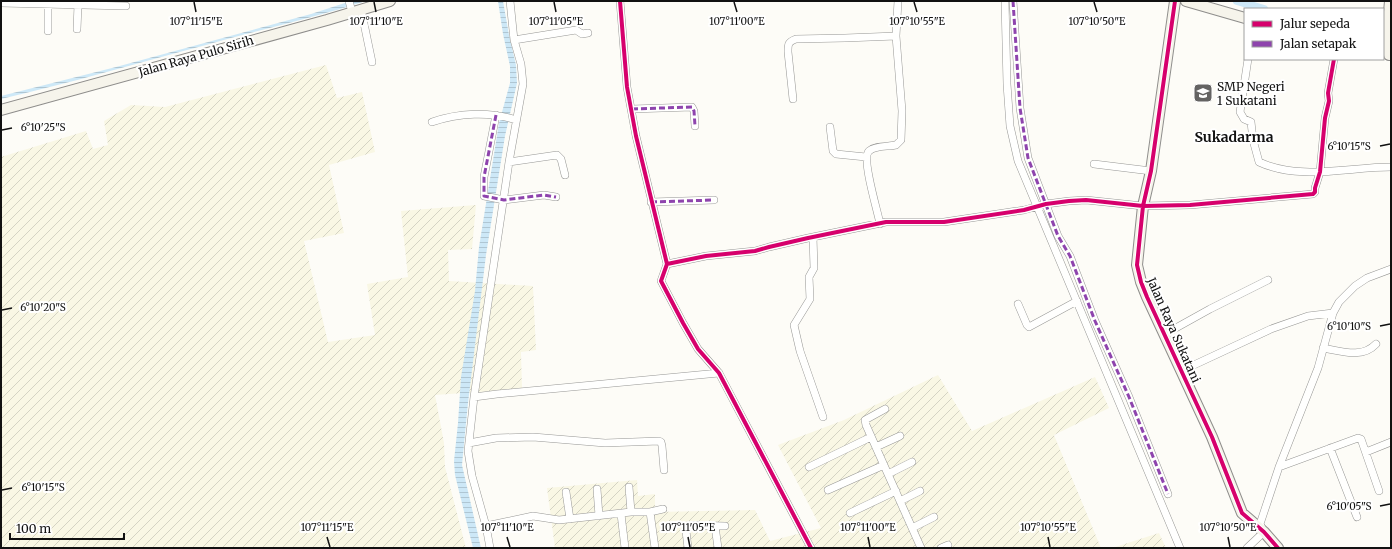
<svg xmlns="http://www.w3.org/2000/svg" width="1392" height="549" font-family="Merriweather,serif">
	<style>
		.farmland { fill: url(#farmland-furrows) }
		.water { fill: url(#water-rules) }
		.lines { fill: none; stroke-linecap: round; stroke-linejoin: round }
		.canal { stroke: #cde8f7; stroke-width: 8 }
		.street-casing { stroke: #979795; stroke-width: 8 }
		.secondary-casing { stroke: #8e8d8b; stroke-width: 12 }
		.street { stroke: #fffffe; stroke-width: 7 }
		.secondary { stroke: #f6f4eb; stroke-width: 10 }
		.quiet { stroke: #8e44ad; stroke-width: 3; stroke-dasharray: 6 3; stroke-linecap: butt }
		.cycleway-casing { stroke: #fff; stroke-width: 6 }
		.cycleway { stroke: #d6006c; stroke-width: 4 }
		.ticks { fill: none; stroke: #111; stroke-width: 1.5 }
		.labels { text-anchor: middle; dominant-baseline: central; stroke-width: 4; stroke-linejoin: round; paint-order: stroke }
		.street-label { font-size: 12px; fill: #111; stroke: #fff }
		.poi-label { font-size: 12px; fill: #111; stroke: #fff; text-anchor: start }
		.quarter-label { font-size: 14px; font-weight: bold; fill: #111; stroke: #fff }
		.ticks-label { font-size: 10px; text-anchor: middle; fill: #111; stroke: #fff; stroke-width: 4; stroke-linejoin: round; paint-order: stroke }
	</style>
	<defs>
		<pattern id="farmland-furrows" width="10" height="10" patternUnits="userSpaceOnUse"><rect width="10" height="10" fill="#f9f7e4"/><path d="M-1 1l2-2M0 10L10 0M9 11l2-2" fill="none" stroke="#d4d3c3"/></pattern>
		<pattern id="water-rules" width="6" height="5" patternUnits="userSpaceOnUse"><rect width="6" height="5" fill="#cde8f7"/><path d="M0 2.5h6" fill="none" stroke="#afc6d3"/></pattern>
	</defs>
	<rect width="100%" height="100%" fill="#fdfcf7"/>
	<path class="farmland" d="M 326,65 L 337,98 L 362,92 L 375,152 L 329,165 L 344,233 L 304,241 L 328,342 L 375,335 L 367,284 L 408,277 L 401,211 L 476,205 L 472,249 L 448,250 L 449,281 L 533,286 L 536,350 L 521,352 L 522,389 L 435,395 L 444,443 L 445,467 L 466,548 L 1,548 L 1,157 L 86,131 L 93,149 L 108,145 L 104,121 L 131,105 L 165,107 Z
		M 938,375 L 972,431 L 1095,377 L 1109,408 L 1054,435 L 1101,548 L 555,548 L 547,488 L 637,480 L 638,496 L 655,494 L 655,512 L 755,510 L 770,541 L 821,528 L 778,445 L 844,420 Z
		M 1159,533 L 1166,548 L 1112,548 Z"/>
	<path class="water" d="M 351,1 L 366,1 C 314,18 259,30 206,45 C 138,63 70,83 1,99 L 1,96 L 116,67 L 311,14 Z
		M 498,1 L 503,1 L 509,35 L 516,65 L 517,83 L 505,136 L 486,255 L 468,403 L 462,465 L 481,548 L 473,548 L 455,475 L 454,461 L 458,423 L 461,377 L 475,291 L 479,247 L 499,123 L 510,83 L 510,66 L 503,34 Z"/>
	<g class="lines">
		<path class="canal" d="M 1237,1 L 1264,9"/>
		<defs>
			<path id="street" d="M 349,1 L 352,12
				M 620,1 L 627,87 L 636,136 L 667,264 L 661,281 L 683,323 L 698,349 L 719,373 L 811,548
				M 1005,1 L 1007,84 L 1010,126 L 1018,161 L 1180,548
				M 1013,1 L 1020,108 L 1028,158 L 1058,236 L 1070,256 L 1095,321 L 1129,397 L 1168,494
				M 1,3 L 126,6
				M 361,9 L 372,62
				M 77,29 L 78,5
				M 48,31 L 48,4
				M 514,40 L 576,30 L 582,34 L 588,33
				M 1248,59 L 1240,112 L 1244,119 L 1251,122 L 1253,140 L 1259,162 C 1300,181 1348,167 1391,167
				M 793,99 L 788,52 C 788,44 788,42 796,39 L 845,38 L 896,36
				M 632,109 L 692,107 L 694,111 L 695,126
				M 496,115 L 484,177 L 484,196 L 504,200 L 544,195 L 556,197
				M 432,122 C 458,113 490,111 516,120
				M 830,127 L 833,151 L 836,154 L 866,157
				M 509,162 L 557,155 L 561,159 L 565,175
				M 1094,164 L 1151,171
				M 651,202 L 714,200
				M 880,224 C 878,212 861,158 869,151 C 876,145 888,147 896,145 L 901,140 L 902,111 L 896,36 L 898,1
				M 813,237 L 814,268 L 809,277 L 810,299 L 794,325 L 800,351 L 823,417
				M 667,264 L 706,256 L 755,251 L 769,247 L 808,238 L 886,222 L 944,222 L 1024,210 L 1046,204 L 1069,201 L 1086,200 L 1143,206 L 1190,205 L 1313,194 L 1315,192 L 1315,188 L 1320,172 L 1325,118 L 1329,101 L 1328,93 L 1334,59
				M 1018,304 L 1027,325 L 1029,327 L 1077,301
				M 1165,334 L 1210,309 L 1268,280
				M 1323,348 C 1341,351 1362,359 1376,344
				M 1181,371 L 1271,329 L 1308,316 L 1333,313
				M 474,397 L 497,394 L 719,373
				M 885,409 L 865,420 L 866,425 L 921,548
				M 469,443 L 496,438 L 533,437 L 605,443 L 659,441 L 661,442 L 662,446 L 664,470
				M 876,447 L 900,436
				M 1330,448 L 1357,517
				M 1366,452 L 1391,442
				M 809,467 L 871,437
				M 1279,467 L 1358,438 L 1361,439 L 1379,491
				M 888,474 L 912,462
				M 629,487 L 631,512
				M 597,489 L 599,516
				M 828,490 L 884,465
				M 566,492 L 570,519
				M 900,501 L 920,491
				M 650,512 L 655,548
				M 850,513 L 896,491
				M 621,514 L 625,548
				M 486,526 L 533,516 L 559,520 L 631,512 L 650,512 L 663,509
				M 715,526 L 718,548
				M 912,528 L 934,517
				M 490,548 L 486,526 L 472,476 L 468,451 L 474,397 L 509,162 L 523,84 L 521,64 L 514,40 L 510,1
				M 688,548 L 686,531 L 687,526 L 689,525 L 725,526
				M 941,548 L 948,545
				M 1247,548 L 1264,532 L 1260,524 L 1279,467 L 1318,368 L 1333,313 L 1339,302 L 1355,286 L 1367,278 L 1391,269"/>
			<path id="secondary" d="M 1175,1 L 1151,171 L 1143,206 L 1137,265 L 1141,282 L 1147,297 L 1212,437 L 1242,513 L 1264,532 L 1278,548
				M 1186,1 L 1245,18
				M 1389,55 L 1387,34 L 1390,1
				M 1,110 L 327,20 L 390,1"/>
		</defs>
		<use href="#street" class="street-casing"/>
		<use href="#secondary" class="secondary-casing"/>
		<use href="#street" class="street"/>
		<use href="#secondary" class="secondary"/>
		<path class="quiet" d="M 1013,1 L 1020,108 L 1028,158 L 1058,236 L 1070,256 L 1095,321 L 1129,397 L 1168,494
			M 632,109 L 692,107 L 694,111 L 695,126
			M 496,115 L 484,177 L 484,196 L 504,200 L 544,195 L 556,197
			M 651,202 L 714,200"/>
		<defs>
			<path id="cycleway" d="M 620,1 L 627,87 L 636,136 L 667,264 L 661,281 L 683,323 L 698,349 L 719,373 L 811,548
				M 1175,1 L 1151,171 L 1143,206 L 1137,265 L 1141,282 L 1147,297 L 1212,437 L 1242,513 L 1264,532 L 1278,548
				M 667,264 L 706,256 L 755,251 L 769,247 L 808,238 L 886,222 L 944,222 L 1024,210 L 1046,204 L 1069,201 L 1086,200 L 1143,206 L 1190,205 L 1313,194 L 1315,192 L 1315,188 L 1320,172 L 1325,118 L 1329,101 L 1328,93 L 1334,59"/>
		</defs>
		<use href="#cycleway" class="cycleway-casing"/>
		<use href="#cycleway" class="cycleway"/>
	</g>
	<path class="ticks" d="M 194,2 L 196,12M 374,2 L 376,12M 554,2 L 556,12M 734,2 L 737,12M 914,2 L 917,12M 1094,2 L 1097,12M 2,130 L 12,128M 1380,146 L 1390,144M 2,310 L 12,308M 1380,326 L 1390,324M 2,490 L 12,488M 1380,506 L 1390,504M 327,537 L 330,547M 507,537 L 510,547M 688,537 L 690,547M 868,537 L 870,547M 1048,537 L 1050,547M 1228,537 L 1230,547"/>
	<defs>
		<symbol id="school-square" viewBox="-11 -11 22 22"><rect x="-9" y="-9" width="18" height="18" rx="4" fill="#646362" stroke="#fff"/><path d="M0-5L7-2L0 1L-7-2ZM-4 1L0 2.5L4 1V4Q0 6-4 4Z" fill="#fff"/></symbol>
	</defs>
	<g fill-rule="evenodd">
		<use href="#school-square" x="1192" y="82" width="22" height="22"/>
	</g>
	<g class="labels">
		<g class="street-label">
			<text transform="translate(196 56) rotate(-16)">Jalan Raya Pulo Sirih</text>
			<text transform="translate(1174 330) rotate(66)">Jalan Raya Sukatani</text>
		</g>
		<g class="poi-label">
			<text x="1217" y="86">SMP Negeri<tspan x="1217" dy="14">1 Sukatani</tspan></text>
		</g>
		<g class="quarter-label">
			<text x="1234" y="137">Sukadarma</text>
		</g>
	</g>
	<g class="ticks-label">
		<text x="196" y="25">107°11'15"E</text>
		<text x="376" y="25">107°11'10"E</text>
		<text x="556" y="25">107°11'05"E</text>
		<text x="737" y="25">107°11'00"E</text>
		<text x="917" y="25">107°10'55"E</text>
		<text x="1097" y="25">107°10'50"E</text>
		<text x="43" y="131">6°10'25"S</text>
		<text x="1349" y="150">6°10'15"S</text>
		<text x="43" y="311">6°10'20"S</text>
		<text x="1349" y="330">6°10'10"S</text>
		<text x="43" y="491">6°10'15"S</text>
		<text x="1349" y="510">6°10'05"S</text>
		<text x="327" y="531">107°11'15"E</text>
		<text x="507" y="531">107°11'10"E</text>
		<text x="688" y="531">107°11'05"E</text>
		<text x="868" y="531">107°11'00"E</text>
		<text x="1048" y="531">107°10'55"E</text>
		<text x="1228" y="531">107°10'50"E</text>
	</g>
	<rect width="1392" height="549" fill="none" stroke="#111111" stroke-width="4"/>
	<rect x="1244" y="8" width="140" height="52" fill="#ffffff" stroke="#a0a0a0"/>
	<rect x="1252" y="21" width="20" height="6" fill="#d6006c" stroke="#a0a0a0"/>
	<text x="1280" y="28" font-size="12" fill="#111111">Jalur sepeda</text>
	<rect x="1252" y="41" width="20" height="6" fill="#8e44ad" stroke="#a0a0a0"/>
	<text x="1280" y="48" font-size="12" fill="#111111">Jalan setapak</text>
	<path d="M10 533v6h114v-6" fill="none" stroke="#111111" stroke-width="2"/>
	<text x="16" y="533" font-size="12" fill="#111111" stroke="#ffffff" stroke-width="3" paint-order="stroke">100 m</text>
</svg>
